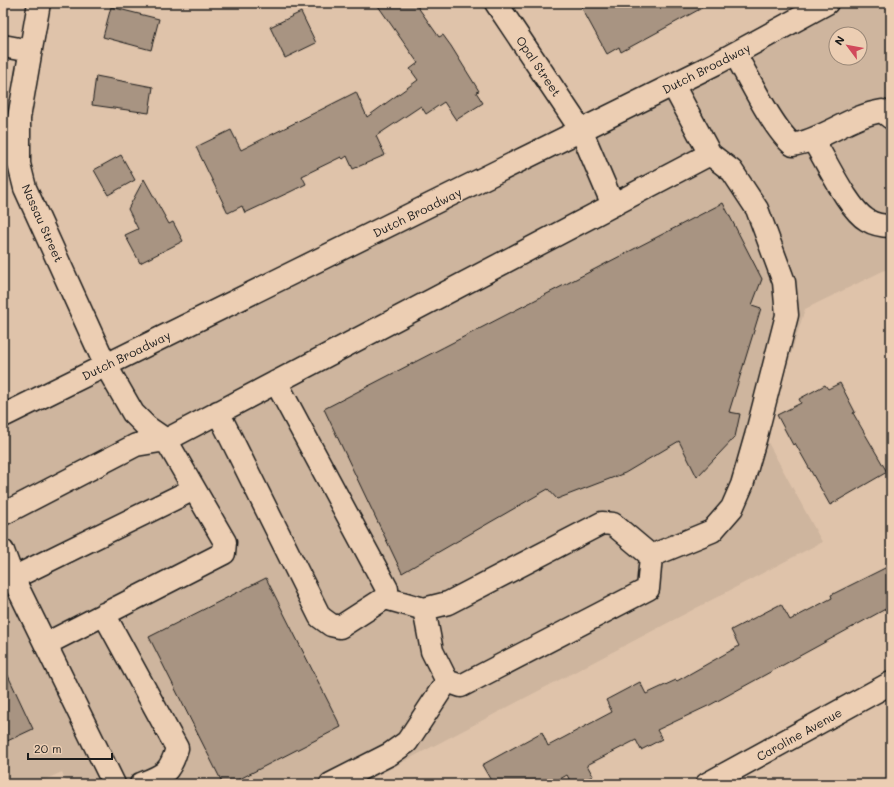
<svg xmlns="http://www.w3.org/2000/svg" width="894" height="787" font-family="Mali,sans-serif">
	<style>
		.built { fill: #ceb59e; fill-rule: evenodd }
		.building { fill: #a89482; stroke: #1c1c1c }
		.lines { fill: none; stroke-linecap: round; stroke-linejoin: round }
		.minor-casing { stroke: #1c1c1c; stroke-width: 25 }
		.major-casing { stroke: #1c1c1c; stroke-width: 25 }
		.minor { stroke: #ecceb3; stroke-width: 22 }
		.major { stroke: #ecceb3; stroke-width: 22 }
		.labels { text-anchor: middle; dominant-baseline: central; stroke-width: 3.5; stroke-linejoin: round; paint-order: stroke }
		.street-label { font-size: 12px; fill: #1c1c1c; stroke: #ecceb3 }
	</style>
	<rect width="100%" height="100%" fill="#dfc3aa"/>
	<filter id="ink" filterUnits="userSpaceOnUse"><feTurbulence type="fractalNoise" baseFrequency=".025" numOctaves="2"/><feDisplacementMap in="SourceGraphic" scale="8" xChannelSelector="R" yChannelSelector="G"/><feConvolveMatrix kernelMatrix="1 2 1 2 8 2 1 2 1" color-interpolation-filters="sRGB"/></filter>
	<g filter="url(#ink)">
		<path class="built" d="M 844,3 L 891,3 L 891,267 L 805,309 L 765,437 L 822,542 L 361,784 L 67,784 L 62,772 L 35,784 L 3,784 L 3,424 ZM 836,34 L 860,34 L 860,58 L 836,58 Z"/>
		<path class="building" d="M 376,3 L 415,3 L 439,37 L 443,35 L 451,46 L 479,91 L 476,92 L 483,103 L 456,120 L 444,102 L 426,114 L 421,106 L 376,136 L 385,155 L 353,169 L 347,156 L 343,159 L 341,157 L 302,176 L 306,184 L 292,191 L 245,213 L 242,206 L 228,213 L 196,147 L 231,130 L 241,150 L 356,92 L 367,117 L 418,80 L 410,69 L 418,63 Z
			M 579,3 L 711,3 L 621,52 L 619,47 L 607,54 Z
			M 111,7 L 159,19 L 151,50 L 103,37 Z
			M 301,12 L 316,43 L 285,58 L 270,27 Z
			M 96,76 L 153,87 L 149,113 L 92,105 Z
			M 121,155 L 135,180 L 108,195 L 94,170 Z
			M 144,179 L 169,224 L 173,222 L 183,241 L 140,263 L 125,235 L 138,229 L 128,209 Z
			M 723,203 L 762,279 L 752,305 L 761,308 L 729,412 L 740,414 L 735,437 L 697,477 L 679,441 L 625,473 L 557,499 L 548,489 L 402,573 L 324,409 Z
			M 840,383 L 855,412 L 853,413 L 887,472 L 830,505 L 795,443 L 793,445 L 777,415 L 801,403 L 799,399 L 825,385 L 828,389 Z
			M 891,565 L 891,606 L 710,705 L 657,730 L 662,739 L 641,750 L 636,740 L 587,765 L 593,776 L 577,784 L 572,784 L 567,775 L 551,784 L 493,784 L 482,765 L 542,732 L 548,746 L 612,712 L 606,700 L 640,682 L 646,694 L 676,680 L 677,681 L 739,646 L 731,630 L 781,604 L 790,620 L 832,598 L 831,595 Z
			M 266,578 L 341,727 L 230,784 L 223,784 L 149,637 Z
			M 3,665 L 33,729 L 3,743 Z"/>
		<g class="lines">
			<defs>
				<path id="minor" d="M 39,3 L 19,118 L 19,164 L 25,188 L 105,364 L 133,413 L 147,427 L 166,440 L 225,542 L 224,553 L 46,644
					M 496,3 L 581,130 L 613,205
					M 3,46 L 30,51
					M 735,54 C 749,78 773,129 793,145 C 825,139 850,116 882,111 L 891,118
					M 813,140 C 826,160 848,209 867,220 C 875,225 882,226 891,226
					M 218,412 L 320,617 L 331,625 L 340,627 L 385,598 L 387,589 L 276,382
					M 3,514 L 136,445 L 166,440 L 710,154
					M 3,551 L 13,578 L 114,784
					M 651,556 L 712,531 L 732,508 L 742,485 L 756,436 L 787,315 L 784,282 L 757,209 L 732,171 L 710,154 L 673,85
					M 13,578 L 194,489
					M 385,598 L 424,609 L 448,603 L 602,523 L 613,524 L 651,556 L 648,589 L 461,686 L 447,681 L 432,651 L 424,609
					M 104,614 L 177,748 C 170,773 164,775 141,784
					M 331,784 L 390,754 L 407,742 L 447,681
					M 707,784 L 891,683"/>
				<path id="major" d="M 3,416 L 719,62 L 827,3"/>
			</defs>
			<use href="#minor" class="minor-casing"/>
			<use href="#major" class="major-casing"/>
			<use href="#minor" class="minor"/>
			<use href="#major" class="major"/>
		</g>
	</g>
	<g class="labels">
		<g class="street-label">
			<text transform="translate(539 66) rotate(56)">Opal Street</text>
			<text transform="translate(706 68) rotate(-27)">Dutch Broadway</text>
			<text transform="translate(417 212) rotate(-26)">Dutch Broadway</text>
			<text transform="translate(43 223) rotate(66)">Nassau Street</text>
			<text transform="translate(126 355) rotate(-26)">Dutch Broadway</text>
			<text transform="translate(799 734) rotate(-29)">Caroline Avenue</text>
		</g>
	</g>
	<rect width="894" height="787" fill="none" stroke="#ecceb3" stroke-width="16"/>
	<rect x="8" y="8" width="878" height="771" fill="none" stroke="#1c1c1c" stroke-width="1.5" filter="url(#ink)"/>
	<g transform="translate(848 46) rotate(302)"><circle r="19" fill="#ecceb3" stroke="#998777"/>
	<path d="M0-3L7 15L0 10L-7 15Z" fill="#d1495b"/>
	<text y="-6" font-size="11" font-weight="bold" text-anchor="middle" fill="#1c1c1c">N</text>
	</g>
	<path d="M28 753v6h84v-6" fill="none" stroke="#1c1c1c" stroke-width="2"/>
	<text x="34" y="753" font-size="12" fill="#1c1c1c" stroke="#ecceb3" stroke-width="3" paint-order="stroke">20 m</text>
</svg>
